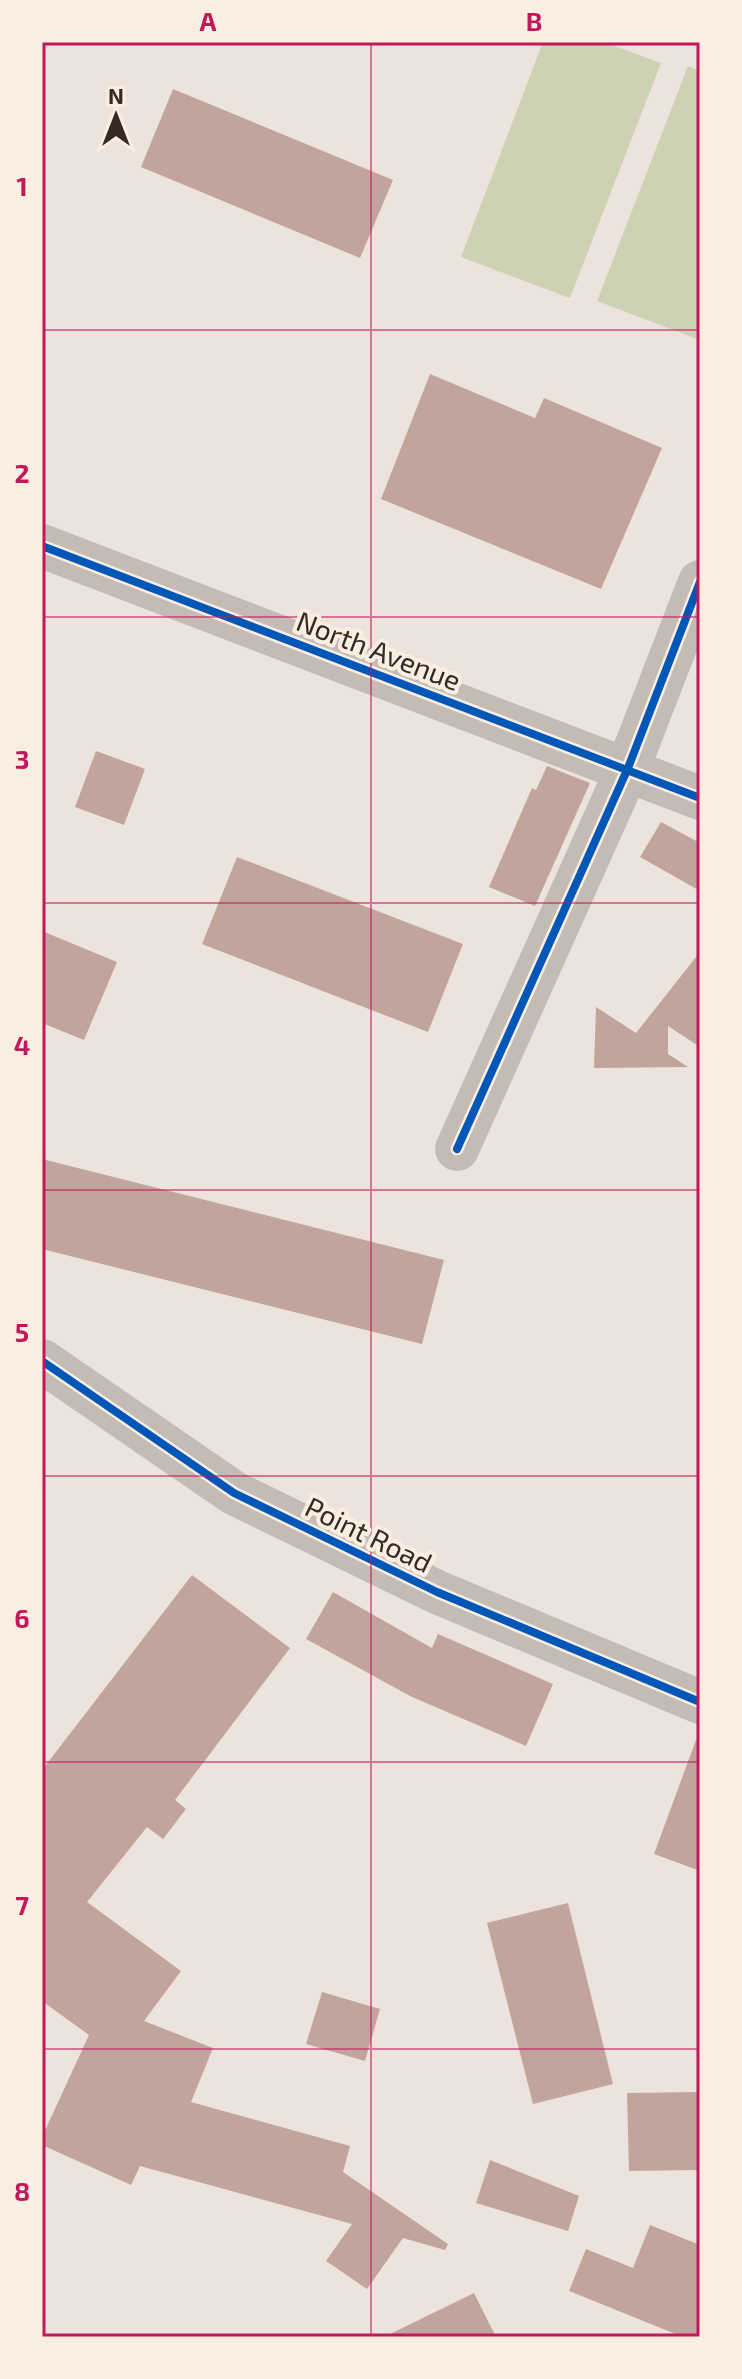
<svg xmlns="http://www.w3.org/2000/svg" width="742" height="2379" font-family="'Exo 2',sans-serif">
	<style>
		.green { fill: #ced1b4 }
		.building { fill: #c1a59c }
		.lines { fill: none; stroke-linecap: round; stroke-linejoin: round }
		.minor { stroke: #c4bbb5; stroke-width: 44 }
		.cycleway-casing { stroke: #faeee1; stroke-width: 13 }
		.cycleway { stroke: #0057b8; stroke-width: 8 }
		.grid { fill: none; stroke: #c2185b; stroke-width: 2; stroke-opacity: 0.55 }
		.labels { text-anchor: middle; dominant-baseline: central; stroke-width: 8; stroke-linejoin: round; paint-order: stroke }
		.street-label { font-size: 28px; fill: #342924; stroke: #faeee1 }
		.neatline { fill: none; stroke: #c2185b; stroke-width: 3 }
		.grid-label { font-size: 26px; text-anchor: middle; font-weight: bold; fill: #c2185b }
	</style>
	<rect width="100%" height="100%" fill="#ece4dc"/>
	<path class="green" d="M 543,42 L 604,42 L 661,63 L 570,298 L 461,257 Z
		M 688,66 L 700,71 L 700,340 L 597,301 Z"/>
	<path class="building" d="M 173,89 L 393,180 L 360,258 L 141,167 Z
		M 430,374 L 535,418 L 544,398 L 662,448 L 601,589 L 381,499 Z
		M 96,751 L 145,769 L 124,825 L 75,807 Z
		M 547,766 L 590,783 L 535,906 L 489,887 L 532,788 L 536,790 Z
		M 661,822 L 700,843 L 700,891 L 640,857 Z
		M 237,857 L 463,944 L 428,1032 L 202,944 Z
		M 42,931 L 117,962 L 84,1040 L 42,1023 Z
		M 700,952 L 700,1047 L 668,1026 L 668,1054 L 688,1067 L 594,1068 L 596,1007 L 636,1033 Z
		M 42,1159 L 444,1260 L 422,1344 L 42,1249 Z
		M 192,1575 L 290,1648 L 175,1800 L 186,1809 L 163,1839 L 147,1827 L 87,1902 L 181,1971 L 144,2021 L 213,2048 L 191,2102 L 350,2146 L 343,2172 L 448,2244 L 445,2250 L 403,2238 L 367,2289 L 326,2261 L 352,2224 L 140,2166 L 131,2185 L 42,2145 L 42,2137 L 89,2035 L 42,2001 L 42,1770 Z
		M 333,1592 L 432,1648 L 438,1634 L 553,1684 L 526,1746 L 412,1697 L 306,1639 Z
		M 696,1740 L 700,1741 L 700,1871 L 654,1854 Z
		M 568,1903 L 613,2084 L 533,2104 L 487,1923 Z
		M 322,1992 L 380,2009 L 365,2061 L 306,2044 Z
		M 700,2092 L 700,2170 L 629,2171 L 627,2093 Z
		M 490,2160 L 579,2196 L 568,2231 L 476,2203 Z
		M 650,2225 L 700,2245 L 700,2337 L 683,2337 L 569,2291 L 586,2249 L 633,2268 Z
		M 474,2293 L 496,2337 L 384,2337 Z"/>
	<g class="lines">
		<path class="minor" d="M 42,546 L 700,798
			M 457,1149 L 628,768 L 700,582
			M 42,1361 L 234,1493 L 437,1592 L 700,1702"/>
		<defs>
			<path id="cycleway" d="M 42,546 L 700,798
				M 457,1149 L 628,768 L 700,582
				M 42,1361 L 234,1493 L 437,1592 L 700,1702"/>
		</defs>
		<use href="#cycleway" class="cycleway-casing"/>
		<use href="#cycleway" class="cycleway"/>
	</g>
	<path class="grid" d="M 371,42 L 371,2337M 42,330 L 700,330M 42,617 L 700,617M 42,903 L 700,903M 42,1190 L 700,1190M 42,1476 L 700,1476M 42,1762 L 700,1762M 42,2049 L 700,2049"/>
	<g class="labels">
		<g class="street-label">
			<text transform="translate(379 650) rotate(21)">North Avenue</text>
			<text transform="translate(369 1534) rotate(26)">Point Road</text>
		</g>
	</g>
	<rect width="742" height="2379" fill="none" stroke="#faeee1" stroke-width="88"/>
	<g transform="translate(116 116)" stroke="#faeee1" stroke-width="6" paint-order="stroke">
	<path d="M0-6L14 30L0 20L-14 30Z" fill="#342924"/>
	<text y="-12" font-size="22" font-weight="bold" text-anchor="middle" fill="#342924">N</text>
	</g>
	<rect x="44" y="44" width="654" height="2291" class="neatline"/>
	<g class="grid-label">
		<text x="208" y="31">A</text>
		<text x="534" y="31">B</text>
		<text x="22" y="196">1</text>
		<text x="22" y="483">2</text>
		<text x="22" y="769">3</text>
		<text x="22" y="1055">4</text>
		<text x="22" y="1342">5</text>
		<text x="22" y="1628">6</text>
		<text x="22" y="1915">7</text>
		<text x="22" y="2201">8</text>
	</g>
</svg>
